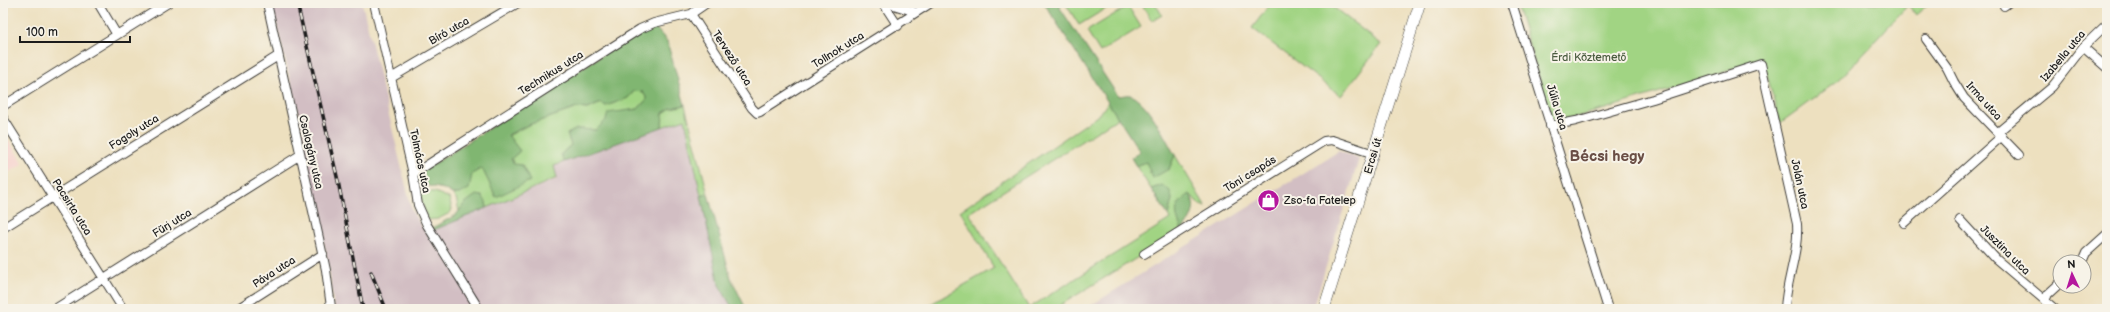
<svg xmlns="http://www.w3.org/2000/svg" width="2110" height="312" font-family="'Balsamiq Sans',sans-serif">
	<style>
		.built { fill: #f7d0cc }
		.industrial { fill: #d2bec3 }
		.green { fill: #a1d483; stroke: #5e7850 }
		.forest { fill: #80b671; stroke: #4e6946 }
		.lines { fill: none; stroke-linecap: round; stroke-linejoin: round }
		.minor-casing { stroke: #3b3934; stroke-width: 10 }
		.secondary-casing { stroke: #3b3934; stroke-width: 12 }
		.minor { stroke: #fff; stroke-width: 8 }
		.secondary { stroke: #fff; stroke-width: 11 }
		.rail-casing { stroke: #1c1c1c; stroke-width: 3.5 }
		.rail { stroke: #f7f3e8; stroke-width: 2; stroke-dasharray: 6; stroke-linecap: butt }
		.labels { text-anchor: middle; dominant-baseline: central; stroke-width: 4; stroke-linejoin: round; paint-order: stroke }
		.street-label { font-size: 11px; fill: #1c1c1c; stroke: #f7f3e8 }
		.park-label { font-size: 11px; fill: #4b5c40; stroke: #f7f3e8 }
		.poi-label { font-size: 11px; fill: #1c1c1c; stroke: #f7f3e8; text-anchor: start }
		.district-label { font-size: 15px; font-weight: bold; fill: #6a4e45; stroke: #f7f3e8 }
	</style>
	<rect width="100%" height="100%" fill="#f7f3e8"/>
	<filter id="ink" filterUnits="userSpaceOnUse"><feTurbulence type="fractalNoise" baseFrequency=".025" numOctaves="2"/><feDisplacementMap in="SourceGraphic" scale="8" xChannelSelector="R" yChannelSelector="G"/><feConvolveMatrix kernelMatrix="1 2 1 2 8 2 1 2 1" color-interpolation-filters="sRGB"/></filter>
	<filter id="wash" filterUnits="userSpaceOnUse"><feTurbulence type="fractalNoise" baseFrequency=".012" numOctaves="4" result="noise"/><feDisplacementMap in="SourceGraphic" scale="16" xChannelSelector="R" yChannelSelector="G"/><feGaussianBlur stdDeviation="0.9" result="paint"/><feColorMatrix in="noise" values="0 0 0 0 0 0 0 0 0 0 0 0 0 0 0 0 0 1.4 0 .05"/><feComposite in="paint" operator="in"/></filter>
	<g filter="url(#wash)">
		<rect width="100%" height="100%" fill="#ede0bf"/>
		<path class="built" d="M 3,131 L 23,164 L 3,176 Z"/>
		<path class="industrial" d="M 271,3 L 362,3 L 412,211 L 426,233 L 557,179 L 554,166 L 685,119 L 719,285 L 733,309 L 334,309 L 329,269 L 298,111 Z
			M 1339,151 L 1359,159 L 1313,309 L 1085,309 Z"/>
		<path class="green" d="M 1065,3 L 1115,3 L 1079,25 Z
			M 1141,3 L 1155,3 L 1162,15 L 1152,21 Z
			M 1271,3 L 1328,3 L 1381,44 L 1341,96 L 1252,28 Z
			M 1516,3 L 1929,3 L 1916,15 L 1908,5 L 1839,80 L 1780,123 L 1763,60 L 1605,109 L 1553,123 Z
			M 1128,6 L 1141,27 L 1100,52 L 1087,31 Z
			M 634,91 L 643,92 L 647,99 L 638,109 L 625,111 L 606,120 L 596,130 L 577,129 L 567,134 L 571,145 L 561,154 L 564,162 L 554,166 L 557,178 L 487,208 L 486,202 L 465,203 L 459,211 L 456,198 L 452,194 L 459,194 L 469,183 L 472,174 L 482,168 L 496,197 L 514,164 L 511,158 L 520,151 L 508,136 L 528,125 L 577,108 L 587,109 L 602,103 L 606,106 L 628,98 Z
			M 1108,102 L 1118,118 L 969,213 L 1029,308 L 1170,219 L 1168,215 L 1172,199 L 1162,186 L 1151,189 L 1136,166 L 1146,162 L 1149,167 L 1150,173 L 1169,169 L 1175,155 L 1206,207 L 1200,205 L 1190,194 L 1182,230 L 1054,309 L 922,309 L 994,268 L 960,211 L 1100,114 Z
			M 685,105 L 708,194 L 701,196 L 685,119 L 662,127 L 663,113 L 671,108 Z
			M 422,191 L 435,192 L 449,198 L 452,209 L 450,213 L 438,219 L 427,220 L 419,193 Z"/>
		<path class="forest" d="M 1044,3 L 1061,3 L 1060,8 L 1118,96 C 1122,96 1127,94 1130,95 C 1147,99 1166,140 1175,155 L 1169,169 L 1153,178 L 1146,162 L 1136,166 L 1131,158 L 1140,152 Z
			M 653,25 L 667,41 L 685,105 L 671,108 L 663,113 L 662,127 L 564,162 L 561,154 L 571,145 L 567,134 L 577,129 L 596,130 L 606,120 L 608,113 L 638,109 L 647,99 L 643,92 L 634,91 L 628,98 L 606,106 L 601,103 L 587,109 L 577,108 L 528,125 L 508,135 L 520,151 L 511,159 L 514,164 L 522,165 L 530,181 L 496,197 L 482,168 L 472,174 L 469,189 L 459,194 L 452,194 L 444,189 L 419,184 L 417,175 L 641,30 Z
			M 1162,185 L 1170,191 L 1172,199 L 1168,215 L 1151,189 Z
			M 708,194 L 731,278 L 746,309 L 733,309 L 719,285 L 701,196 Z
			M 1190,194 C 1198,208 1191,220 1182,230 C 1174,213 1173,205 1190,194 Z
			M 476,195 L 482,196 L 486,202 L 487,208 L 434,230 L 432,228 L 456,215 L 465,203 Z"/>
	</g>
	<g filter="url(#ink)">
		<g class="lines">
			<defs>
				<path id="minor" d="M 98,3 L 117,35
					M 267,3 L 326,270 L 331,307
					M 374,3 L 413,174 L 418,205 L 427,225 L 479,309
					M 883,3 L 898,26
					M 887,3 L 916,12
					M 1512,3 L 1608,309
					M 2004,6 L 2008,3
					M 691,14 L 752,108 L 757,113 L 760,112 L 931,3
					M 1926,39 L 1947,68 L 1954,82 L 1964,98 L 2019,155
					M 2083,47 L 2107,68
					M 391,78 L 518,3
					M 3,106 L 168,3
					M 3,118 L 123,309
					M 1550,126 L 1576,121 L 1653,99 L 1761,64 L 1797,224 C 1799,253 1786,280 1785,309
					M 1998,132 L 2052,87 L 2083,47 L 2107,24
					M 413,174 L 640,29 L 654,23 L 691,14 L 707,3
					M 1960,220 L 1996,259 L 2055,309
					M 1904,223 L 2002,136
					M 3,228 L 278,56
					M 1144,254 L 1324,141 L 1332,140 L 1374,154
					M 2082,262 L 2086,253 L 2107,234
					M 2045,301 L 2048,294 L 2060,283
					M 55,309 L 300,155
					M 237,309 L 323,254"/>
				<path id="secondary" d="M 1324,309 L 1420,3"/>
			</defs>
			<use href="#minor" class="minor-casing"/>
			<use href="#secondary" class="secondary-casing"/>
			<use href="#minor" class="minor"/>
			<use href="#secondary" class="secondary"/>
			<defs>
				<path id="rail" d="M 297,3 L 338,181 L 363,309
					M 371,272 L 386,309"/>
			</defs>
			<use href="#rail" class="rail-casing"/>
			<use href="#rail" class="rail"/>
		</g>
	</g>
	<defs>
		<symbol id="shop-disc" viewBox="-11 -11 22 22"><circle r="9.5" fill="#b5179e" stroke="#f7f3e8"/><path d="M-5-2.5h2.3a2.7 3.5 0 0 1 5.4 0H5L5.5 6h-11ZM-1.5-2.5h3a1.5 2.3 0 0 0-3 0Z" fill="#fff"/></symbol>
	</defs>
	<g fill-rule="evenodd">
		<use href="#shop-disc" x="1256" y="188" width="25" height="25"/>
	</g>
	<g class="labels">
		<g class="street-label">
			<text transform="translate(449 31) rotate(-30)">Bíró utca</text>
			<text transform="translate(838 50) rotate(-32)">Tollnok utca</text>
			<text transform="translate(2063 56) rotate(-50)">Izabella utca</text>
			<text transform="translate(732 58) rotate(57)">Tervező utca</text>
			<text transform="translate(551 73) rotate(-32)">Technikus utca</text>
			<text transform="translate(1984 101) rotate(48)">Irma utca</text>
			<text transform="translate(1557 107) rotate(73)">Júlia utca</text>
			<text transform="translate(134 132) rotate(-32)">Fogoly utca</text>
			<text transform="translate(311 152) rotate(77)">Csalogány utca</text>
			<text transform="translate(1373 156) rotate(-73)">Ercsi út</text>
			<text transform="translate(420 161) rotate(78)">Tolmács utca</text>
			<text transform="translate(1250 174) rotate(-32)">Tóni csapás</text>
			<text transform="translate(1800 184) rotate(78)">Jolán utca</text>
			<text transform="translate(72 207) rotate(58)">Pacsirta utca</text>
			<text transform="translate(172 223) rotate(-32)">Fürj utca</text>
			<text transform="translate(2005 250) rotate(45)">Jusztina utca</text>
			<text transform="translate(274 272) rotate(-33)">Páva utca</text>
		</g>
		<g class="park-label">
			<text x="1589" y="57">Érdi Köztemető</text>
		</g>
		<g class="poi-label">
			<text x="1284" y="200">Zso-fa Fatelep</text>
		</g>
		<g class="district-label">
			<text x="1607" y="156">Bécsi hegy</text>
		</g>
	</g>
	<rect width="2110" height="312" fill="none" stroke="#f7f3e8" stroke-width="16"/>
	<g transform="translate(2072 274) rotate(356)"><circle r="19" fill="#f7f3e8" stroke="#9f9d96"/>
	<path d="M0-3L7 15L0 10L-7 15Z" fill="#b5179e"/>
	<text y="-6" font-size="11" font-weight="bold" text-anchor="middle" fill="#1c1c1c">N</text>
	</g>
	<path d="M20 36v6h110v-6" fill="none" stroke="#1c1c1c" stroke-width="2"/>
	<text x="26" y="36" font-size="12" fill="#1c1c1c" stroke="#f7f3e8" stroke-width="3" paint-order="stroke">100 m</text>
</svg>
